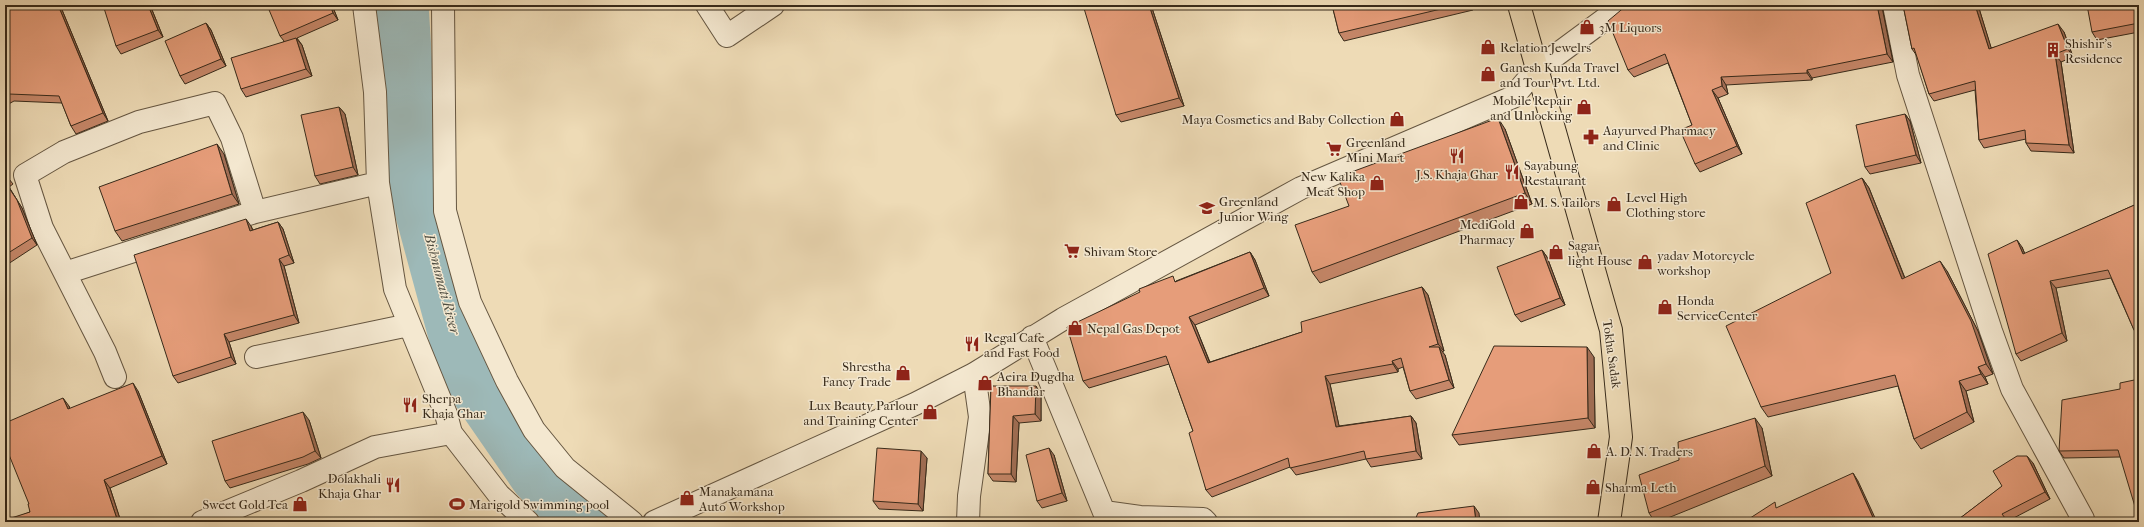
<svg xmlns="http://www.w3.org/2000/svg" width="2144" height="527" font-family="'IM FELL French Canon',serif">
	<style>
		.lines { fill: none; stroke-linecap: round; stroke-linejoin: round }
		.river { stroke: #9db9b8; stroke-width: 57 }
		.minor-casing { stroke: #655641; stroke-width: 24 }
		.major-casing { stroke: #372a1a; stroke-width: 24 }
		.minor { stroke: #f4e8d0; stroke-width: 22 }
		.major { stroke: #eedbb6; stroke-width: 22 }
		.wall { fill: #c68769; stroke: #372a1a }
		.shaded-wall { fill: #a16e55; stroke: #372a1a }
		.building { fill: #e69d7a; stroke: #372a1a }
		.labels { text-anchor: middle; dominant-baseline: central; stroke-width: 3; stroke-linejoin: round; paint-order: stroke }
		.poi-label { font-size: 13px; fill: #372a1a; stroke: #f4e8d0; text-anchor: start }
		.street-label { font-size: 13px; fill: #372a1a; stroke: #f4e8d0 }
		.water-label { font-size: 14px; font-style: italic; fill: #504e42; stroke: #f4e8d0 }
	</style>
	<rect width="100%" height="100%" fill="#eedbb6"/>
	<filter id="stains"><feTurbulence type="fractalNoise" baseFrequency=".005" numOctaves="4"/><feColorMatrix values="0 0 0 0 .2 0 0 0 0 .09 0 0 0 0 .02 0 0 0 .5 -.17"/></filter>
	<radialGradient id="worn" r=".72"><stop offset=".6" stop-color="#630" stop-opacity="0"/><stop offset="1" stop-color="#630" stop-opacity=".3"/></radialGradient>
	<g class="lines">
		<path class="river" d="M 400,5 L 410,162 L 467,372 L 538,475 L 585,522"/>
		<defs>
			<path id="minor" d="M 364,5 L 375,92 L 378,183 L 395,289 L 446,414 L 451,433
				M 443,5 L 445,211 L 470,302 L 507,381 L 534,430 L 565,468 L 632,522
				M 707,5 L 727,36 L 773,5
				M 1894,5 L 1908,75 L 1991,331 L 2012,389 L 2083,519 L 2083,522
				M 65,273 L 255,212
				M 1032,337 L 1104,512 L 1140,517 L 1203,519 L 1206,522
				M 256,357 L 409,325
				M 115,377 L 105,352 L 42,228 L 25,175 L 64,152 L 139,122 L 215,103 L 232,138 L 255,212 L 378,183
				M 202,522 L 301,481 L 375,447 L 451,433 L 499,495 L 528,522
				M 654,522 L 915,404 L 974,374 L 1063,319 L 1301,188 L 1513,97 L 1536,70 L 1624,5
				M 968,522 L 969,496 L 980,417 L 974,374"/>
			<path id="major" d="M 1519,5 L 1611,330 L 1621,437 L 1609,522"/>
		</defs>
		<use href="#minor" class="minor-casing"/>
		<use href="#major" class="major-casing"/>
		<use href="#minor" class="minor"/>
		<use href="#major" class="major"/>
	</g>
	<path class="wall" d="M 5,5 L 60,5 L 108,121 L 76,134 L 71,126 L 62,103 L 14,101 L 5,106 L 5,33 L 9,31 Z
		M 150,5 L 163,37 L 121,54 L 116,46 Z
		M 332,5 L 338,20 L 297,38 L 302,45 L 312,76 L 246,97 L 241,89 L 284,41 L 280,36 Z
		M 1151,5 L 1184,106 L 1121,122 L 1116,115 Z
		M 1332,5 L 1472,5 L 1473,10 L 1344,41 L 1339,33 Z
		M 1627,5 L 1882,5 L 1882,7 L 1893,62 L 1812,78 L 1812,80 L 1726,85 L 1728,94 L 1718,98 L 1742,154 L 1700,172 L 1695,164 L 1692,125 L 1668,63 L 1634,77 L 1628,70 Z
		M 1903,5 L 1978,5 L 1991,48 L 2064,32 L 2073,57 L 2061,62 L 2074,153 L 2031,151 L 2026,143 L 2026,139 L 1984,148 L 1979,140 L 1975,90 L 1934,101 L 1929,94 L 1917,56 L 1912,49 Z
		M 2139,5 L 2139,32 L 2097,40 L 2092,32 Z
		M 206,23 L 211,30 L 226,66 L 185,84 L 180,76 Z
		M 339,107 L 345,114 L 358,175 L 320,184 L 315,176 Z
		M 1905,114 L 1910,121 L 1921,163 L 1870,174 L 1865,167 Z
		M 1505,129 L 1532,204 L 1320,283 L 1312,272 L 1349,206 Z
		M 224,154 L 239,204 L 122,241 L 115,231 Z
		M 5,174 L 13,184 L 9,187 L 22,208 L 37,245 L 5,266 Z
		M 1862,178 L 1869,188 L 1905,278 L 1947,271 L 1978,331 L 1993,374 L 1985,377 L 1988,384 L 1966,391 L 1974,422 L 1921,449 L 1914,439 L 1898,386 L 1768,417 L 1761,407 L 1831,273 Z
		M 2139,203 L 2139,338 L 2134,330 L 2111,278 L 2056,288 L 2067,341 L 2021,361 L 2016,354 L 2022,247 L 2025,254 Z
		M 278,222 L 283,229 L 294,263 L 284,266 L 299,323 L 229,342 L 236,364 L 178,383 L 173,376 L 251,226 L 253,230 Z
		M 1542,250 L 1547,257 L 1565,305 L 1521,322 L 1515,315 Z
		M 1250,252 L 1255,260 L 1269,296 L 1195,325 L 1210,362 L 1302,332 L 1422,287 L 1428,295 L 1444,351 L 1442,352 L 1445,355 L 1454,388 L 1416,399 L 1410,391 L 1403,367 L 1398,369 L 1398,372 L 1330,384 L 1339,426 L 1411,416 L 1416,423 L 1422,459 L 1371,467 L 1366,459 L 1296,475 L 1290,467 L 1212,497 L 1206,490 L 1193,431 L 1169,364 L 1089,388 L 1083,381 L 1176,281 Z
		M 1594,357 L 1595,428 L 1459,445 L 1452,435 Z
		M 2139,379 L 2120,457 L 2064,458 L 2059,451 L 2120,389 Z
		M 991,386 L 1041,394 L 1041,421 L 1019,423 L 1016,482 L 993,481 L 988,474 Z
		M 138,391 L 167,464 L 110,488 L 121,522 L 5,522 L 30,512 L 29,504 L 69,406 L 70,409 Z
		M 309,420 L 321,458 L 308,464 L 230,488 L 225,481 Z
		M 1762,428 L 1772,476 L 1658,522 L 1655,522 L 1649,513 L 1679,460 Z
		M 1054,455 L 1067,501 L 1042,508 L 1037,501 Z
		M 927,458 L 923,511 L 879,509 L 873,501 Z
		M 2033,463 L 2050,499 L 2008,521 L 1955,522 Z"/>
	<path class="shaded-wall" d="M 58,5 L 60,5 L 108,121 L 103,113 Z
		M 148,5 L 150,5 L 163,37 L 158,30 Z
		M 330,5 L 332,5 L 338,20 L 333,13 Z
		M 1149,5 L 1151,5 L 1184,106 L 1179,98 Z
		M 1469,5 L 1472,5 L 1473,10 Z
		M 1877,5 L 1882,5 L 1882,7 L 1893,62 L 1887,54 Z
		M 1975,5 L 1978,5 L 1994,57 L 1989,49 Z
		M 206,23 L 211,30 L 226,66 L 221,59 Z
		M 2058,24 L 2064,32 L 2073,57 L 2068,49 Z
		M 296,38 L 302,45 L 312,76 L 306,69 Z
		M 2055,54 L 2061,62 L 2074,153 L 2069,145 Z
		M 1807,70 L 1812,78 L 1812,80 L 1807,73 Z
		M 1721,77 L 1726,85 L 1728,94 L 1722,86 Z
		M 1712,90 L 1718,98 L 1742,154 L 1737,146 Z
		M 339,107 L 345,114 L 358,175 L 353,167 Z
		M 1905,114 L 1910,121 L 1921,163 L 1916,155 Z
		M 1498,118 L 1505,129 L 1532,204 L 1525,193 Z
		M 217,144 L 224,154 L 239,204 L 232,194 Z
		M 1862,178 L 1869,188 L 1909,289 L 1902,279 Z
		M 5,181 L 22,208 L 37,245 L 32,238 Z
		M 246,219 L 251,226 L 256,239 L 250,231 Z
		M 278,222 L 283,229 L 294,263 L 289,255 Z
		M 2017,240 L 2022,247 L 2028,262 L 2023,254 Z
		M 1542,250 L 1547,257 L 1565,305 L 1560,298 Z
		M 1250,252 L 1255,260 L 1269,296 L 1264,288 Z
		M 279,259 L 284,266 L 299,323 L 294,315 Z
		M 1940,261 L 1947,271 L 1978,331 L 1993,374 L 1986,364 Z
		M 2050,281 L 2056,288 L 2067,341 L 2062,333 Z
		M 1422,287 L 1428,295 L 1444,351 L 1438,344 Z
		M 1189,317 L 1195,325 L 1213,371 L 1208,363 Z
		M 224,334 L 229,342 L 236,364 L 231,357 Z
		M 1439,347 L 1445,355 L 1454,388 L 1449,380 Z
		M 1587,347 L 1594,357 L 1595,428 L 1588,418 Z
		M 1392,361 L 1398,369 L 1398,372 L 1393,364 Z
		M 1978,367 L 1985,377 L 1988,384 L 1981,374 Z
		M 1325,376 L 1330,384 L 1341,435 L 1336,427 Z
		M 1959,381 L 1966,391 L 1974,422 L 1967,412 Z
		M 133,383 L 138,391 L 167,464 L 162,456 Z
		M 1036,386 L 1041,394 L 1041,421 L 1035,414 Z
		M 63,398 L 69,406 L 73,417 L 68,409 Z
		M 303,412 L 309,420 L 321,458 L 315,451 Z
		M 1013,416 L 1019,423 L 1016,482 L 1011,474 Z
		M 1411,416 L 1416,423 L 1422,459 L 1416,451 Z
		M 1755,418 L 1762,428 L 1772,476 L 1765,466 Z
		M 1049,448 L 1054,455 L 1067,501 L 1062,493 Z
		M 921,451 L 927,458 L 923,511 L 918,504 Z
		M 2027,456 L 2033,463 L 2050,499 L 2045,492 Z
		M 1853,473 L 1858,481 L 1877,522 L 1875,522 Z
		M 104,480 L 110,488 L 121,522 L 118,522 Z
		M 1474,506 L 1479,513 L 1480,522 L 1476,522 Z"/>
	<path class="building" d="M 5,5 L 58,5 L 103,113 L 71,126 L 59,96 L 9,94 L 5,96 L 5,33 L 9,31 L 5,21 Z
		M 103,5 L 148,5 L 158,30 L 116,46 Z
		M 267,5 L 330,5 L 333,13 L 280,36 Z
		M 1083,5 L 1149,5 L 1179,98 L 1116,115 Z
		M 1332,5 L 1458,5 L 1339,33 Z
		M 1627,5 L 1659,5 L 1659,6 L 1661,5 L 1877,5 L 1887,54 L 1807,70 L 1807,73 L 1721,77 L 1722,86 L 1712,90 L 1737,146 L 1695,164 L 1680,130 L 1692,125 L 1665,54 L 1628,70 L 1608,21 Z
		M 1903,5 L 1975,5 L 1989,49 L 2058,24 L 2068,49 L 2055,54 L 2069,145 L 2026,143 L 2025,130 L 1979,140 L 1975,81 L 1929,94 L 1914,48 L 1912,49 Z
		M 2087,5 L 2139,5 L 2139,23 L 2092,32 Z
		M 206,23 L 221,59 L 180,76 L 165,41 Z
		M 296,38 L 306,69 L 241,89 L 231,58 Z
		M 339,107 L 353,167 L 315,176 L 301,115 Z
		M 1905,114 L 1916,155 L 1865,167 L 1856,125 Z
		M 1498,118 L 1525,193 L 1312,272 L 1295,225 L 1349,206 L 1338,177 Z
		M 217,144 L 232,194 L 115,231 L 99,187 Z
		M 5,174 L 7,177 L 5,179 Z
		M 1862,178 L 1902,279 L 1940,261 L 1971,321 L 1986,364 L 1978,367 L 1981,374 L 1959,381 L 1967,412 L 1914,439 L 1895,375 L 1761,407 L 1726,326 L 1831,273 L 1806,203 Z
		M 5,182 L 17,200 L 32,238 L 5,255 Z
		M 2139,203 L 2139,329 L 2134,330 L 2108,270 L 2050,281 L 2062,333 L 2016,354 L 1988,254 L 2017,240 L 2023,254 Z
		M 246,219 L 250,231 L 278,222 L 289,255 L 279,259 L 294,315 L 224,334 L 231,357 L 173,376 L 134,255 Z
		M 1542,250 L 1560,298 L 1515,315 L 1497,267 Z
		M 1250,252 L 1264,288 L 1189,317 L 1208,363 L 1302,332 L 1301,322 L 1422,287 L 1438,344 L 1429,347 L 1439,347 L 1449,380 L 1410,391 L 1401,358 L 1392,361 L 1393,364 L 1325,376 L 1336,427 L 1411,416 L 1416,451 L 1366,459 L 1364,451 L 1290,468 L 1288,458 L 1206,490 L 1189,433 L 1193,431 L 1166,356 L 1083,381 L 1067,327 L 1140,292 L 1139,289 L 1173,276 L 1175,282 Z
		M 1494,346 L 1587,347 L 1588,418 L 1452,435 Z
		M 2139,379 L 2139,520 L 2118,450 L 2059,451 L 2062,400 L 2120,389 L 2120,383 Z
		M 133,383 L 162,456 L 104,480 L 118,522 L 5,522 L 5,520 L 30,512 L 28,504 L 29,504 L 5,445 L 5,423 L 63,398 L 68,409 Z
		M 991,386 L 1036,386 L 1035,414 L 1013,416 L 1011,474 L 988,474 Z
		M 303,412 L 315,451 L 303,457 L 225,481 L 212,441 Z
		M 1755,418 L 1765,466 L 1649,513 L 1639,475 L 1679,460 L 1678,442 Z
		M 877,448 L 921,451 L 918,504 L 873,501 Z
		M 1049,448 L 1062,493 L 1037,501 L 1026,455 Z
		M 2017,456 L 2027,456 L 2045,492 L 2002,514 L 2008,522 L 1955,522 L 2002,486 L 1993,471 Z
		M 1853,473 L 1875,522 L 1744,522 L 1775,502 L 1776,508 Z
		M 1474,506 L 1476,522 L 1414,522 L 1418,513 Z"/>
	<defs>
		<symbol id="shop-bare" viewBox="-9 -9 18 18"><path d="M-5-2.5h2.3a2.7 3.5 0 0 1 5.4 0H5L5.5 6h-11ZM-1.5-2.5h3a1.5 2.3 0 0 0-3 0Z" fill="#8f2418" stroke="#f4e8d0" stroke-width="2.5" paint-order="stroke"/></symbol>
		<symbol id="building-bare" viewBox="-9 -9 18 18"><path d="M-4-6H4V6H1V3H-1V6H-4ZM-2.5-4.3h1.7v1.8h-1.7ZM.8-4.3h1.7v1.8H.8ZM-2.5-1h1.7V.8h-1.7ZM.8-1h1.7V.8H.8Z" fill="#8f2418" stroke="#f4e8d0" stroke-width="2.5" paint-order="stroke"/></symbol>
		<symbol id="pharmacy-bare" viewBox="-9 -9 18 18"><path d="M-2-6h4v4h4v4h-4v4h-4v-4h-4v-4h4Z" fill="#8f2418" stroke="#f4e8d0" stroke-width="2.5" paint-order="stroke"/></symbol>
		<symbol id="supermarket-bare" viewBox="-9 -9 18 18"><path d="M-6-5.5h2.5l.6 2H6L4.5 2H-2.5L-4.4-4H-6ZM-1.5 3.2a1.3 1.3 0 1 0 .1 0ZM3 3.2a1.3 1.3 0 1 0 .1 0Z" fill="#8f2418" stroke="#f4e8d0" stroke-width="2.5" paint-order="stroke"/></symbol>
		<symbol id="restaurant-bare" viewBox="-9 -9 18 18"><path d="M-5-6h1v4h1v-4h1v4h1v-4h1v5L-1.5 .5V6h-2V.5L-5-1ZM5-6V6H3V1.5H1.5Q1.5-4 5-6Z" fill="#8f2418" stroke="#f4e8d0" stroke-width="2.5" paint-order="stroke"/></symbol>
		<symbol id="school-bare" viewBox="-9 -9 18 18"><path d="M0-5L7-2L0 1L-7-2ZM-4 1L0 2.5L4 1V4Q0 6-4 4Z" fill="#8f2418" stroke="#f4e8d0" stroke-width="2.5" paint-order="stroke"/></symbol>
		<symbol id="stadium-bare" viewBox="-9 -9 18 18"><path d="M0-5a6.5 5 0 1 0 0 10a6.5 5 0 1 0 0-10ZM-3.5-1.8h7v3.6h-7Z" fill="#8f2418" stroke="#f4e8d0" stroke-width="2.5" paint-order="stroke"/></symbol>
	</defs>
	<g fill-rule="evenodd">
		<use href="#shop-bare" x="1576" y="16" width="22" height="22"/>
		<use href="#shop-bare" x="1477" y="36" width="22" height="22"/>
		<use href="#building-bare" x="2042" y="39" width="22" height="22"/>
		<use href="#shop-bare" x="1477" y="63" width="22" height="22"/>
		<use href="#shop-bare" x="1573" y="96" width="22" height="22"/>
		<use href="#shop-bare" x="1386" y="108" width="22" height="22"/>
		<use href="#pharmacy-bare" x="1580" y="126" width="22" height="22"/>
		<use href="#supermarket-bare" x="1323" y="138" width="22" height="22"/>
		<use href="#restaurant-bare" x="1446" y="145" width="22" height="22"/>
		<use href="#restaurant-bare" x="1501" y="161" width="22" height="22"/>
		<use href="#shop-bare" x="1366" y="172" width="22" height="22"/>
		<use href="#shop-bare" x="1510" y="191" width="22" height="22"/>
		<use href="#shop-bare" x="1603" y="193" width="22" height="22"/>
		<use href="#school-bare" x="1196" y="197" width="22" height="22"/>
		<use href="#shop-bare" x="1516" y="220" width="22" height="22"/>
		<use href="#supermarket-bare" x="1061" y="240" width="22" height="22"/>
		<use href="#shop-bare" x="1545" y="241" width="22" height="22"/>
		<use href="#shop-bare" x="1634" y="251" width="22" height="22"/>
		<use href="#shop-bare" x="1654" y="296" width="22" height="22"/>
		<use href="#shop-bare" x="1064" y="317" width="22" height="22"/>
		<use href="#restaurant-bare" x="961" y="333" width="22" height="22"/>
		<use href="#shop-bare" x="892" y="362" width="22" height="22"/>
		<use href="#shop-bare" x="974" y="372" width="22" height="22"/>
		<use href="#restaurant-bare" x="399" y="394" width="22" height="22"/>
		<use href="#shop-bare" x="919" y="401" width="22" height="22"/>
		<use href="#shop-bare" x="1583" y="440" width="22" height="22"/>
		<use href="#restaurant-bare" x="382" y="474" width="22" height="22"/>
		<use href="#shop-bare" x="1582" y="476" width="22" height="22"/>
		<use href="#shop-bare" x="676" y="487" width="22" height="22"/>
		<use href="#shop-bare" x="289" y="493" width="22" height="22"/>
		<use href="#stadium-bare" x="446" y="493" width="22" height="22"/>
	</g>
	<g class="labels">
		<g class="poi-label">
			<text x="1599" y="27">3M Liquors</text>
			<text x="2065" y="43">Shishir's<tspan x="2065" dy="15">Residence</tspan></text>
			<text x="1500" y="47">Relation Jewelrs</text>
			<text x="1500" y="67">Ganesh Kunda Travel<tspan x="1500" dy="15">and Tour Pvt. Ltd.</tspan></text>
			<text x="1572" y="100" text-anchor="end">Mobile Repair<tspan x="1572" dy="15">and Unlocking</tspan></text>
			<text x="1385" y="119" text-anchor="end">Maya Cosmetics and Baby Collection</text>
			<text x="1603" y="130">Aayurved Pharmacy<tspan x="1603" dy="15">and Clinic</tspan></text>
			<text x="1346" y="142">Greenland<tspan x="1346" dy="15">Mini Mart</tspan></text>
			<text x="1524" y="165">Sayabung<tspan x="1524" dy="15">Restaurant</tspan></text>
			<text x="1457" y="174" text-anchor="middle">J.S. Khaja Ghar</text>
			<text x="1365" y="176" text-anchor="end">New Kalika<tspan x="1365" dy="15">Meat Shop</tspan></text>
			<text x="1626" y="197">Level High<tspan x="1626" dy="15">Clothing store</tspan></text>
			<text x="1219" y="201">Greenland<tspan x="1219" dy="15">Junior Wing</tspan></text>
			<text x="1533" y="202">M. S. Tailors</text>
			<text x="1515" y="224" text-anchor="end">MediGold<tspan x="1515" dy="15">Pharmacy</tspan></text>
			<text x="1568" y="245">Sagar<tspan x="1568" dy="15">light House</tspan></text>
			<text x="1084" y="251">Shivam Store</text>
			<text x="1657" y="255">yadav Motorcycle<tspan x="1657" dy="15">workshop</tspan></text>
			<text x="1677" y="300">Honda<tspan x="1677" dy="15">ServiceCenter</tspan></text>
			<text x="1087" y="328">Nepal Gas Depot</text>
			<text x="984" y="337">Regal Cafe<tspan x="984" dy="15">and Fast Food</tspan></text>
			<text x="891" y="366" text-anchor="end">Shrestha<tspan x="891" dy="15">Fancy Trade</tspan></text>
			<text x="997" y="376">Aeira Dugdha<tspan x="997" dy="15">Bhandar</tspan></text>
			<text x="422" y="398">Sherpa<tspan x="422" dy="15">Khaja Ghar</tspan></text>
			<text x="918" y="405" text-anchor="end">Lux Beauty Parlour<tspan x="918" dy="15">and Training Center</tspan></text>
			<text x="1606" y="451">A. D. N. Traders</text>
			<text x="381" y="478" text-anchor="end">Dolakhali<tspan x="381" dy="15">Khaja Ghar</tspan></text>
			<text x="1605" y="487">Sharma Leth</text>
			<text x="699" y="491">Manakamana<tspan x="699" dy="15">Auto Workshop</tspan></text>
			<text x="288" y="504" text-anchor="end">Sweet Gold Tea</text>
			<text x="469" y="504">Marigold Swimming pool</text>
		</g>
		<g class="street-label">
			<text transform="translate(1612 354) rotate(82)">Tokha Sadak</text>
		</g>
		<g class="water-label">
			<text transform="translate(442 284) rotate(75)">Bishnumati River</text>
		</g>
	</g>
	<rect width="2144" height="527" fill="none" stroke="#eedbb6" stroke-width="20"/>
	<rect x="6" y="6" width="2132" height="515" fill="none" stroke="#372a1a" stroke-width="2"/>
	<rect x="10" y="10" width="2124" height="507" fill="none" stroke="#372a1a"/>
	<rect width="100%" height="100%" filter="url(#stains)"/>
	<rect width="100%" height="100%" fill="url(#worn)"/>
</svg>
